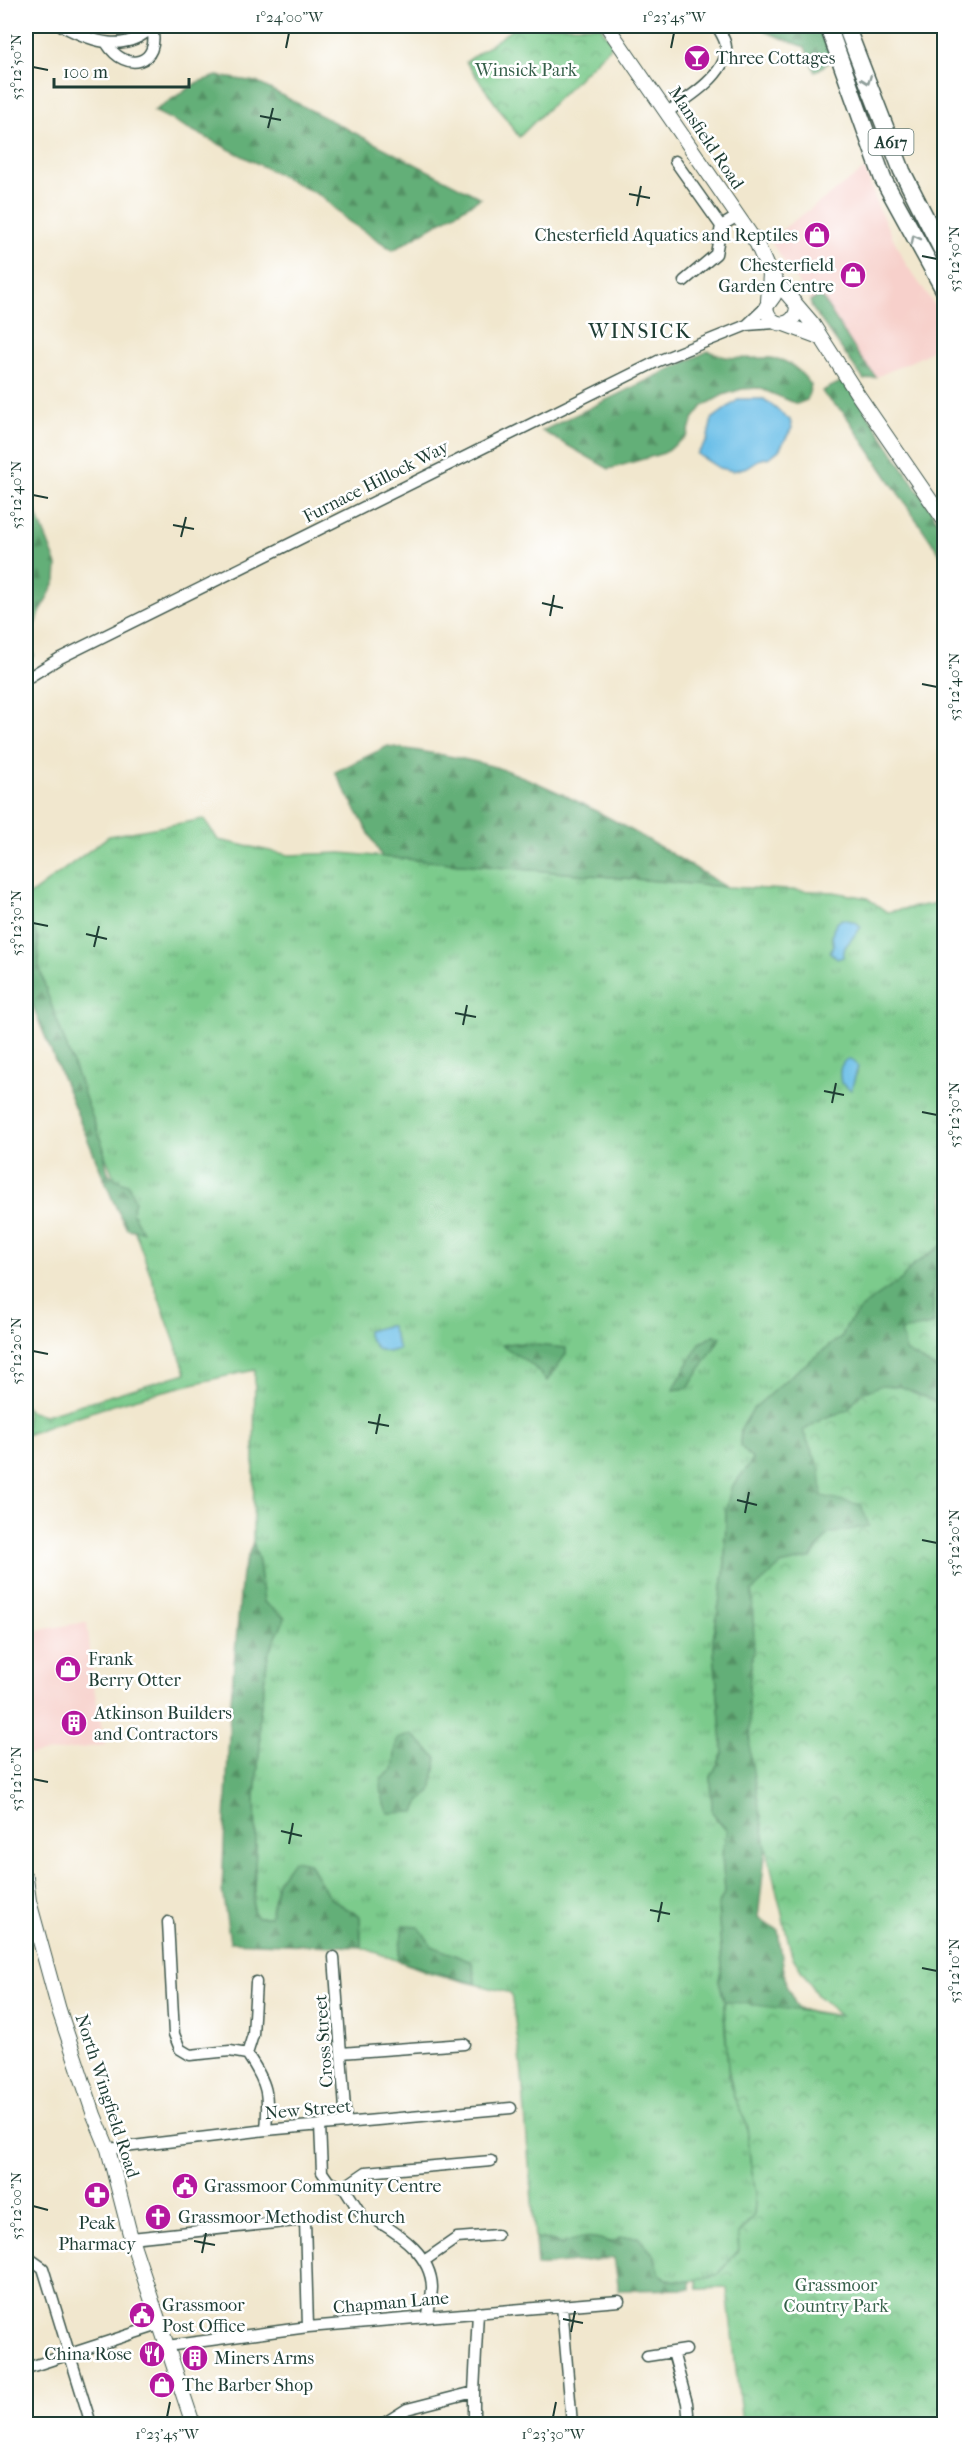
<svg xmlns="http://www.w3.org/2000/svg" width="970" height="2450" font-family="'IM FELL French Canon',serif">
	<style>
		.built { fill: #f7d0cb }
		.grass { fill: url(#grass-tufts); stroke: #4d8460; stroke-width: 1.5 }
		.forest { fill: url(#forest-firs); stroke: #427656; stroke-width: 1.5 }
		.park { fill: url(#park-crowns); stroke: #4d8460; stroke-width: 1.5 }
		.water { fill: #6cbfe8; stroke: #467e8e; stroke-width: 1.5 }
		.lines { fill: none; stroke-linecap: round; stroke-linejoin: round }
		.minor-casing { stroke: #3e564b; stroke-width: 13 }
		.major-casing { stroke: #3e564b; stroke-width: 16 }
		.highway-casing { stroke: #3e564b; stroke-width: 19 }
		.minor { stroke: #fff; stroke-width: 10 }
		.major { stroke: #fff; stroke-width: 14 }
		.highway { stroke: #fff; stroke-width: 16 }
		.oneway { stroke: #8f9e9a }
		.ticks { fill: none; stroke: #1f3d34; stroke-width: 2 }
		.labels { text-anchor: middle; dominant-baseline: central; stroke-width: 5; stroke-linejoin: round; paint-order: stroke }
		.shield { fill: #fff; stroke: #627771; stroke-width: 1.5 }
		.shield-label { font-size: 16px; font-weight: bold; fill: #1f3d34 }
		.poi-label { font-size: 18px; fill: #1f3d34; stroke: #fff; text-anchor: start }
		.park-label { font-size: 18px; fill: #36604a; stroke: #fff }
		.street-label { font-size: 18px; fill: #1f3d34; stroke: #fff }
		.quarter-label { font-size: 21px; letter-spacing: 1.5px; fill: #1f3d34; stroke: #fff }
		.neatline { fill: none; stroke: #1f3d34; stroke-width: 2 }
		.ticks-label { font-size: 15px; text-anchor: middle; fill: #1f3d34 }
	</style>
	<defs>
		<pattern id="grass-tufts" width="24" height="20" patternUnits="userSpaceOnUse" patternTransform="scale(1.5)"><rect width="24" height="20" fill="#7bcb8c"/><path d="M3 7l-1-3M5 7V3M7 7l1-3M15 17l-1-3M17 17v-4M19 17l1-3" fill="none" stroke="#64a673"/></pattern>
		<pattern id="forest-firs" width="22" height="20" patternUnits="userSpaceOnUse" patternTransform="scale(1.5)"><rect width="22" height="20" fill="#64af78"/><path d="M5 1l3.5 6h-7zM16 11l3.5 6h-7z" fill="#529063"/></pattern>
		<pattern id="park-crowns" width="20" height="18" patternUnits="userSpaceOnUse" patternTransform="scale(1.5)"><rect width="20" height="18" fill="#7bcb8c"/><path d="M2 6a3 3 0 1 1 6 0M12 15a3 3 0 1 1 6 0" fill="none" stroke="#64a673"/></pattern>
	</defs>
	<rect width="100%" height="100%" fill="#fff"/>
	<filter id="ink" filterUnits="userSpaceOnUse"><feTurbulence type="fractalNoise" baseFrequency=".0167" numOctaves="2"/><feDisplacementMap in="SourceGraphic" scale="12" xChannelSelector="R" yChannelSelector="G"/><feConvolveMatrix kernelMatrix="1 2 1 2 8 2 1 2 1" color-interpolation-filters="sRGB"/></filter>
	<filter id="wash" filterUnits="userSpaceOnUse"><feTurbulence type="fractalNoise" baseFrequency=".008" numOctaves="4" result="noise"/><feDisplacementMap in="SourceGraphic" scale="24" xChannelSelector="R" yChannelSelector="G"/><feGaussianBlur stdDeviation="1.35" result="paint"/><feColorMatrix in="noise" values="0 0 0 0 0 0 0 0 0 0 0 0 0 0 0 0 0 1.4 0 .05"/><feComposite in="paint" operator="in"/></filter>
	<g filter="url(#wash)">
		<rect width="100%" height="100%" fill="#f1e7ce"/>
		<path class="built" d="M 865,169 L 879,210 L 906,264 L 944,319 L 944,340 L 923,356 L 876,377 L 859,356 L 821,296 L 810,301 L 769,239 Z
			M 87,1622 L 94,1688 L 105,1745 L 26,1755 L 26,1632 Z"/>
		<path class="grass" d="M 204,819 L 218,840 L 289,855 L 341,853 L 726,887 L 834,892 L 867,898 L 887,912 L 944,902 L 944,1244 L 912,1266 L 903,1279 L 865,1305 L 847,1325 L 842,1336 L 788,1378 L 741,1429 L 740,1444 L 752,1459 L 751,1463 L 731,1488 L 726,1510 L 725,1568 L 713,1640 L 723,1753 L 711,1777 L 716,1819 L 727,1831 L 722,1855 L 725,1891 L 718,1906 L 722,1966 L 719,1980 L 724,2001 L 725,2032 L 734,2096 L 747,2125 L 751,2167 L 756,2192 L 754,2215 L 738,2236 L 739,2250 L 717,2275 L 691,2281 L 667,2280 L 660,2274 L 654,2255 C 621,2246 593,2229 561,2246 L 554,2241 L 535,2238 L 521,2063 L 511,1993 L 431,1973 L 361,1947 L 360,1917 L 330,1898 L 277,1882 L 270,1917 L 257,1917 L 253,1910 L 256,1845 L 255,1796 L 260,1746 L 259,1720 L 268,1654 L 285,1618 L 264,1603 L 259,1562 L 253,1542 L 255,1370 C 177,1386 99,1406 26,1435 L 26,1407 L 31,1412 L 45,1415 L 186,1373 L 129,1215 L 26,960 L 26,898 L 109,836 Z"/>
		<path class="forest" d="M 765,26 L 820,26 L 832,60 L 815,72 L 805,47 L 766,32 Z
			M 217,76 L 256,82 L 481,198 L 393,250 L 348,221 L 321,196 L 154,111 L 198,82 Z
			M 821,296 L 859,356 L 876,377 L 864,380 L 812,308 L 810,301 Z
			M 708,351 C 714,353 720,356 726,357 C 766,363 781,345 811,385 L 807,400 L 797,404 L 759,388 L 742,389 L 723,395 L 703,406 L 693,419 L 687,436 L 664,453 L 609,469 L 542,431 Z
			M 845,380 L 944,530 L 944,560 C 911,512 879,465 847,417 C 840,406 828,403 822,391 Z
			M 26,487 L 57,565 L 56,580 L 27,640 L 34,656 L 26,660 L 26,541 L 30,532 L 26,529 Z
			M 388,746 C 430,753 473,758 513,773 C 589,802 657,845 726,887 L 382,857 L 335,772 Z
			M 26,908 L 38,940 L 39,965 L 47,993 L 104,1149 C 107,1172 104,1176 128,1184 L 135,1201 L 132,1212 L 142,1231 L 127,1229 L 114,1203 L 26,990 Z
			M 944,1244 L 944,1260 C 930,1277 933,1304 934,1325 L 901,1331 L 906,1351 L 944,1373 L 944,1406 L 902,1387 L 860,1394 L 848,1410 L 822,1419 L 803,1431 L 820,1469 L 823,1496 L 861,1505 L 870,1526 L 828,1534 L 811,1558 L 781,1565 L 752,1591 L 754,1640 L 749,1689 L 750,1753 L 766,1847 L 758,1918 L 778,1930 L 786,1985 L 798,2009 L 889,2024 L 944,1986 L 795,2107 L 741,2286 L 698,2289 L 697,2279 L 717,2275 L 739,2250 L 738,2236 L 754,2215 L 756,2192 L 751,2167 L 747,2125 L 734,2096 L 728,2068 L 724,2001 L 719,1980 L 722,1966 L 718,1906 L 725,1891 L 722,1855 L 727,1831 L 712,1812 L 711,1777 L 723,1753 L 713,1640 L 725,1568 L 726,1510 L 731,1488 L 751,1463 L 752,1459 L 740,1445 L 741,1429 L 753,1409 L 788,1378 L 842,1336 L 847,1325 L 865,1305 L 902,1279 L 912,1266 Z
			M 715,1335 L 721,1337 L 688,1388 L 673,1390 L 700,1343 Z
			M 514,1343 L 566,1348 L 566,1354 L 547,1381 L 532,1365 L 502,1345 Z
			M 253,1542 L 259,1562 L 264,1602 L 285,1618 L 268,1654 L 259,1720 L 260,1746 L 255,1796 L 256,1845 L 253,1910 L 257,1917 L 270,1917 L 277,1882 L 293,1860 L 309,1863 L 330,1898 L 360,1917 L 361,1947 L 230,1942 L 222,1890 L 230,1711 L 242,1573 Z
			M 412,1734 L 437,1758 L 431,1792 L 420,1801 L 415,1812 L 388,1813 L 382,1799 L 381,1779 L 393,1769 L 397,1739 Z
			M 403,1926 L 419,1927 L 432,1946 L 472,1962 L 476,1984 L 398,1961 Z
			M 621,2237 L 638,2237 L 654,2255 L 660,2274 L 667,2280 L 691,2281 L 691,2289 L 619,2290 L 614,2258 L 537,2266 L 535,2238 L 554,2241 L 561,2245 C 579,2236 592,2235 611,2243 Z"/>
		<path class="park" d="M 517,26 L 600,26 L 613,44 L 519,137 L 466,62 Z
			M 944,1260 L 944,1373 L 906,1351 L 901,1331 L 934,1325 C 933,1304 930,1277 944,1260 Z
			M 882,1385 L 902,1387 L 944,1406 L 944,2424 L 742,2424 L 727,2288 L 698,2289 L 697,2279 L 717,2275 L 739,2250 L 738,2236 L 754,2215 L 756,2192 L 751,2167 L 747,2125 L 734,2096 L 728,2068 L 724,2001 L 841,2016 L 817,1995 L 792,1956 L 766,1847 L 750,1753 L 749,1689 L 754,1640 L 752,1591 L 781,1565 L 811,1558 L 828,1534 L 869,1526 L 861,1505 L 822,1496 L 820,1469 L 803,1431 L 822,1419 L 848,1410 L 860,1394 Z"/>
		<path class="water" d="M 739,399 L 764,399 L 790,420 L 792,428 L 779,450 L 770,457 L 758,460 L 747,467 L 733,471 L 719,468 L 697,454 L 707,441 L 712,419 Z
			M 842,919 L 856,922 L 861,927 L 845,947 L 843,957 L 837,959 L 830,952 L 834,945 C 830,936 833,924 842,919 Z
			M 847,1059 L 854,1061 L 858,1067 L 851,1090 L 841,1083 C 839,1073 839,1065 847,1059 Z
			M 386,1326 L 391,1326 L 399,1349 L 388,1352 L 377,1349 L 367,1335 L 367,1331 Z"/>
	</g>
	<g filter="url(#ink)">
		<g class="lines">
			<defs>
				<path id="minor" d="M 62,26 C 93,42 125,54 154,26
					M 107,44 C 126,74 161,64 152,28
					M 667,112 C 687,99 728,74 726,47 C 726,40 720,32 717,26
					M 675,161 L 721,226
					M 684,281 L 716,254 L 721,226 L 738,216
					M 747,325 L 766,307
					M 26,679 L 60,658 L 658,361 L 747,325 L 775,323
					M 168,1922 L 174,2034 L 180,2049 L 190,2055 L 230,2051 L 247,2054 C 268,2084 269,2094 266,2130
					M 334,1957 L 346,2123
					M 341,2053 L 464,2044
					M 247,2054 L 253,2035 L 256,1982
					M 320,2125 L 322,2172 L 329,2182 L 344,2187 L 366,2172 L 491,2161
					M 108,2149 L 266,2130 L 511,2108
					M 344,2187 L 361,2214
					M 379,2222 C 402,2236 431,2256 432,2287 C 432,2296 429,2306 428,2315
					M 131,2238 L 305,2220 L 308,2327
					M 26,2256 L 43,2268 L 91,2424
					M 424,2261 L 457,2238 L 497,2235
					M 562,2306 L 572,2424
					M 167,2346 L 308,2327 L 619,2301
					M 673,2352 L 687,2403 L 689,2424
					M 647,2356 L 686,2350
					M 27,2368 L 159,2325
					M 383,2424 L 407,2409 L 474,2392
					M 474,2424 L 474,2392 L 478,2312"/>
				<path id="major" d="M 607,26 L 757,244 L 770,274 L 768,301
					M 770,274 L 812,323 L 858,395 L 944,520
					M 774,296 L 766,307 C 769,330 797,328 797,306
					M 784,324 L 819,337
					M 26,1878 L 29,1901 L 59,2010 L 94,2115 L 108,2149 L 131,2238 L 193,2424"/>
				<path id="highway" d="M 828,26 L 883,179 L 944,290
					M 846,26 L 902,171 L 944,254"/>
			</defs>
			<use href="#minor" class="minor-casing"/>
			<use href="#major" class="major-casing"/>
			<use href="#highway" class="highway-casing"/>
			<use href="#minor" class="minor"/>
			<use href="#major" class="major"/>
			<use href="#highway" class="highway"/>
		</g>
		<defs><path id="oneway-chevron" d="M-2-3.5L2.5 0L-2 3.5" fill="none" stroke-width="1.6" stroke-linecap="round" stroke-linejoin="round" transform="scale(1.5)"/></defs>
		<g class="oneway">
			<use href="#oneway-chevron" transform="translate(867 80) rotate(69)"/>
			<use href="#oneway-chevron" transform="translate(915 239) rotate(-118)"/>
		</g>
	</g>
	<path class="ticks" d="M 286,48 L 289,33M 671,48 L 674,33M 33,67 L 48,70M 260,116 L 281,120M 268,128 L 273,108M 629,194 L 650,198M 637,206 L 641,186M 922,256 L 937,259M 33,495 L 48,498M 173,525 L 194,529M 181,537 L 186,517M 542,603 L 563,608M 550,616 L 554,595M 922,684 L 937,687M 33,923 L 48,926M 86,934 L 107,939M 94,947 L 99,926M 455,1013 L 476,1017M 463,1025 L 467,1005M 824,1091 L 844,1095M 832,1103 L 836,1083M 922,1112 L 937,1115M 33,1351 L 48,1354M 368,1422 L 389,1426M 376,1434 L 380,1414M 737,1500 L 757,1505M 745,1513 L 749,1492M 922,1540 L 937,1543M 33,1779 L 48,1782M 281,1831 L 302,1836M 289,1844 L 293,1823M 650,1910 L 670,1914M 658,1922 L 662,1902M 922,1968 L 937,1971M 33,2206 L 48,2210M 194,2241 L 215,2245M 202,2253 L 206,2233M 563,2319 L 583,2323M 571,2332 L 575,2311M 167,2417 L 170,2402M 553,2417 L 556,2402"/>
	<defs>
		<symbol id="bar-disc" viewBox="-11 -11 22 22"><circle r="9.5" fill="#b5179e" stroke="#fff"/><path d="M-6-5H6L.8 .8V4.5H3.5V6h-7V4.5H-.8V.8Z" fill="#fff"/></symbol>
		<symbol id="shop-disc" viewBox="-11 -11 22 22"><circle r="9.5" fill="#b5179e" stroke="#fff"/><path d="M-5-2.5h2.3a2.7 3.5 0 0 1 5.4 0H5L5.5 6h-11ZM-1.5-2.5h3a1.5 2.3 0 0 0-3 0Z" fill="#fff"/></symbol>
		<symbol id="building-disc" viewBox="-11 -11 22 22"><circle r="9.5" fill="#b5179e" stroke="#fff"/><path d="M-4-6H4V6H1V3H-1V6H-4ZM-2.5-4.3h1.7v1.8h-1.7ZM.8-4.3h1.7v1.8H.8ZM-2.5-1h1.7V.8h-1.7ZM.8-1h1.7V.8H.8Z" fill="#fff"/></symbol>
		<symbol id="civic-disc" viewBox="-11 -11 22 22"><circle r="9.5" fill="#b5179e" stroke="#fff"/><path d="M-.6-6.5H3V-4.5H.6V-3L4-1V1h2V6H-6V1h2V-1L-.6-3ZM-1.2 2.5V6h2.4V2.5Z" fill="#fff"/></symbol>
		<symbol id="pharmacy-disc" viewBox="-11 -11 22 22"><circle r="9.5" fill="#b5179e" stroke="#fff"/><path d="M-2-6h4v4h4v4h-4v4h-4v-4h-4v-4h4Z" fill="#fff"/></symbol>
		<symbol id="church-disc" viewBox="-11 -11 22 22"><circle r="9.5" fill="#b5179e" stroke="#fff"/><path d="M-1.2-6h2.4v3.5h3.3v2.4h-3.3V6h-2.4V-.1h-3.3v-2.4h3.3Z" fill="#fff"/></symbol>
		<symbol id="restaurant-disc" viewBox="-11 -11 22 22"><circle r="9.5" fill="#b5179e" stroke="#fff"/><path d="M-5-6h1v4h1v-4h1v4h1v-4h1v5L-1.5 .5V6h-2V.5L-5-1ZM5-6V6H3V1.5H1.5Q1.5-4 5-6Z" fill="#fff"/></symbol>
	</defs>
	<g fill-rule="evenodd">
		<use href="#bar-disc" x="682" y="43" width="30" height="30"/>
		<use href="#shop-disc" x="802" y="220" width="30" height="30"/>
		<use href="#shop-disc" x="838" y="260" width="30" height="30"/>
		<use href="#shop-disc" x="53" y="1654" width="30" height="30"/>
		<use href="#building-disc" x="59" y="1708" width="30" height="30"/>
		<use href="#civic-disc" x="170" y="2171" width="30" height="30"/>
		<use href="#pharmacy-disc" x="82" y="2180" width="30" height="30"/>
		<use href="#church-disc" x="143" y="2202" width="30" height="30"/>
		<use href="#civic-disc" x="127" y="2300" width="30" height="30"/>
		<use href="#restaurant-disc" x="137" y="2339" width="30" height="30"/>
		<use href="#building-disc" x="180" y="2343" width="30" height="30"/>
		<use href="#shop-disc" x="147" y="2370" width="30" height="30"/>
	</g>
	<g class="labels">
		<rect class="shield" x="868.5" y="129" width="45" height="26" rx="4.5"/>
		<g class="shield-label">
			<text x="891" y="142">A617</text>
		</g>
		<g class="poi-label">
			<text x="716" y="58">Three Cottages</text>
			<text x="798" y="235" text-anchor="end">Chesterfield Aquatics and Reptiles</text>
			<text x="834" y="265" text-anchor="end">Chesterfield<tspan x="834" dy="21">Garden Centre</tspan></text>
			<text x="88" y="1659">Frank<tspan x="88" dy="21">Berry Otter</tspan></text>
			<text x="94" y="1713">Atkinson Builders<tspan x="94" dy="21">and Contractors</tspan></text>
			<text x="204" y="2186">Grassmoor Community Centre</text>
			<text x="178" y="2217">Grassmoor Methodist Church</text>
			<text x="97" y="2223" text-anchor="middle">Peak<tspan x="97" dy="21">Pharmacy</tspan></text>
			<text x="162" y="2305">Grassmoor<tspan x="162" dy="21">Post Office</tspan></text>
			<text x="132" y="2354" text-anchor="end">China Rose</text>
			<text x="214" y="2358">Miners Arms</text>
			<text x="182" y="2385">The Barber Shop</text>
		</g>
		<g class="park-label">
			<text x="526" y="70">Winsick Park</text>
			<text x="836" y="2285">Grassmoor<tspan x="836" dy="21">Country Park</tspan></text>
		</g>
		<g class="street-label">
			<text transform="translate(706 138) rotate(56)">Mansfield Road</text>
			<text transform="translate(376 482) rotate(-27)">Furnace Hillock Way</text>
			<text transform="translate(324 2041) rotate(-94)">Cross Street</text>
			<text transform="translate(107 2096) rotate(72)">North Wingfield Road</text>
			<text transform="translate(308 2110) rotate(-5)">New Street</text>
			<text transform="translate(391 2303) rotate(-5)">Chapman Lane</text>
		</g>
		<g class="quarter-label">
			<text x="640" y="331">WINSICK</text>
		</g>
	</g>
	<rect width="970" height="2450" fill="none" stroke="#fff" stroke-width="66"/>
	<path d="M54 78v9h135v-9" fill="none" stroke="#1f3d34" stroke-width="3"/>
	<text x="63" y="78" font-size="18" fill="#1f3d34" stroke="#ffffff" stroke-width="4.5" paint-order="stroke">100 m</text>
	<rect x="33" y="33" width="904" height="2384" class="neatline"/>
	<g class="ticks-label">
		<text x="289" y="22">1°24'00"W</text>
		<text x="674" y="22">1°23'45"W</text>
		<text transform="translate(16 67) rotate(-90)" y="5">53°12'50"N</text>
		<text transform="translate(954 259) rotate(-90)" y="5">53°12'50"N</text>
		<text transform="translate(16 495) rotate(-90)" y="5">53°12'40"N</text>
		<text transform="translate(954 687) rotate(-90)" y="5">53°12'40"N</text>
		<text transform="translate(16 923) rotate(-90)" y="5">53°12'30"N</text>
		<text transform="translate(954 1115) rotate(-90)" y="5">53°12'30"N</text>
		<text transform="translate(16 1351) rotate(-90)" y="5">53°12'20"N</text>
		<text transform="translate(954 1543) rotate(-90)" y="5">53°12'20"N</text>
		<text transform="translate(16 1779) rotate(-90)" y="5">53°12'10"N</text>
		<text transform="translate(954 1971) rotate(-90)" y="5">53°12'10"N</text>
		<text transform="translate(16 2206) rotate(-90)" y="5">53°12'00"N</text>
		<text x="167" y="2439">1°23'45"W</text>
		<text x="553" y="2439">1°23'30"W</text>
	</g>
</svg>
